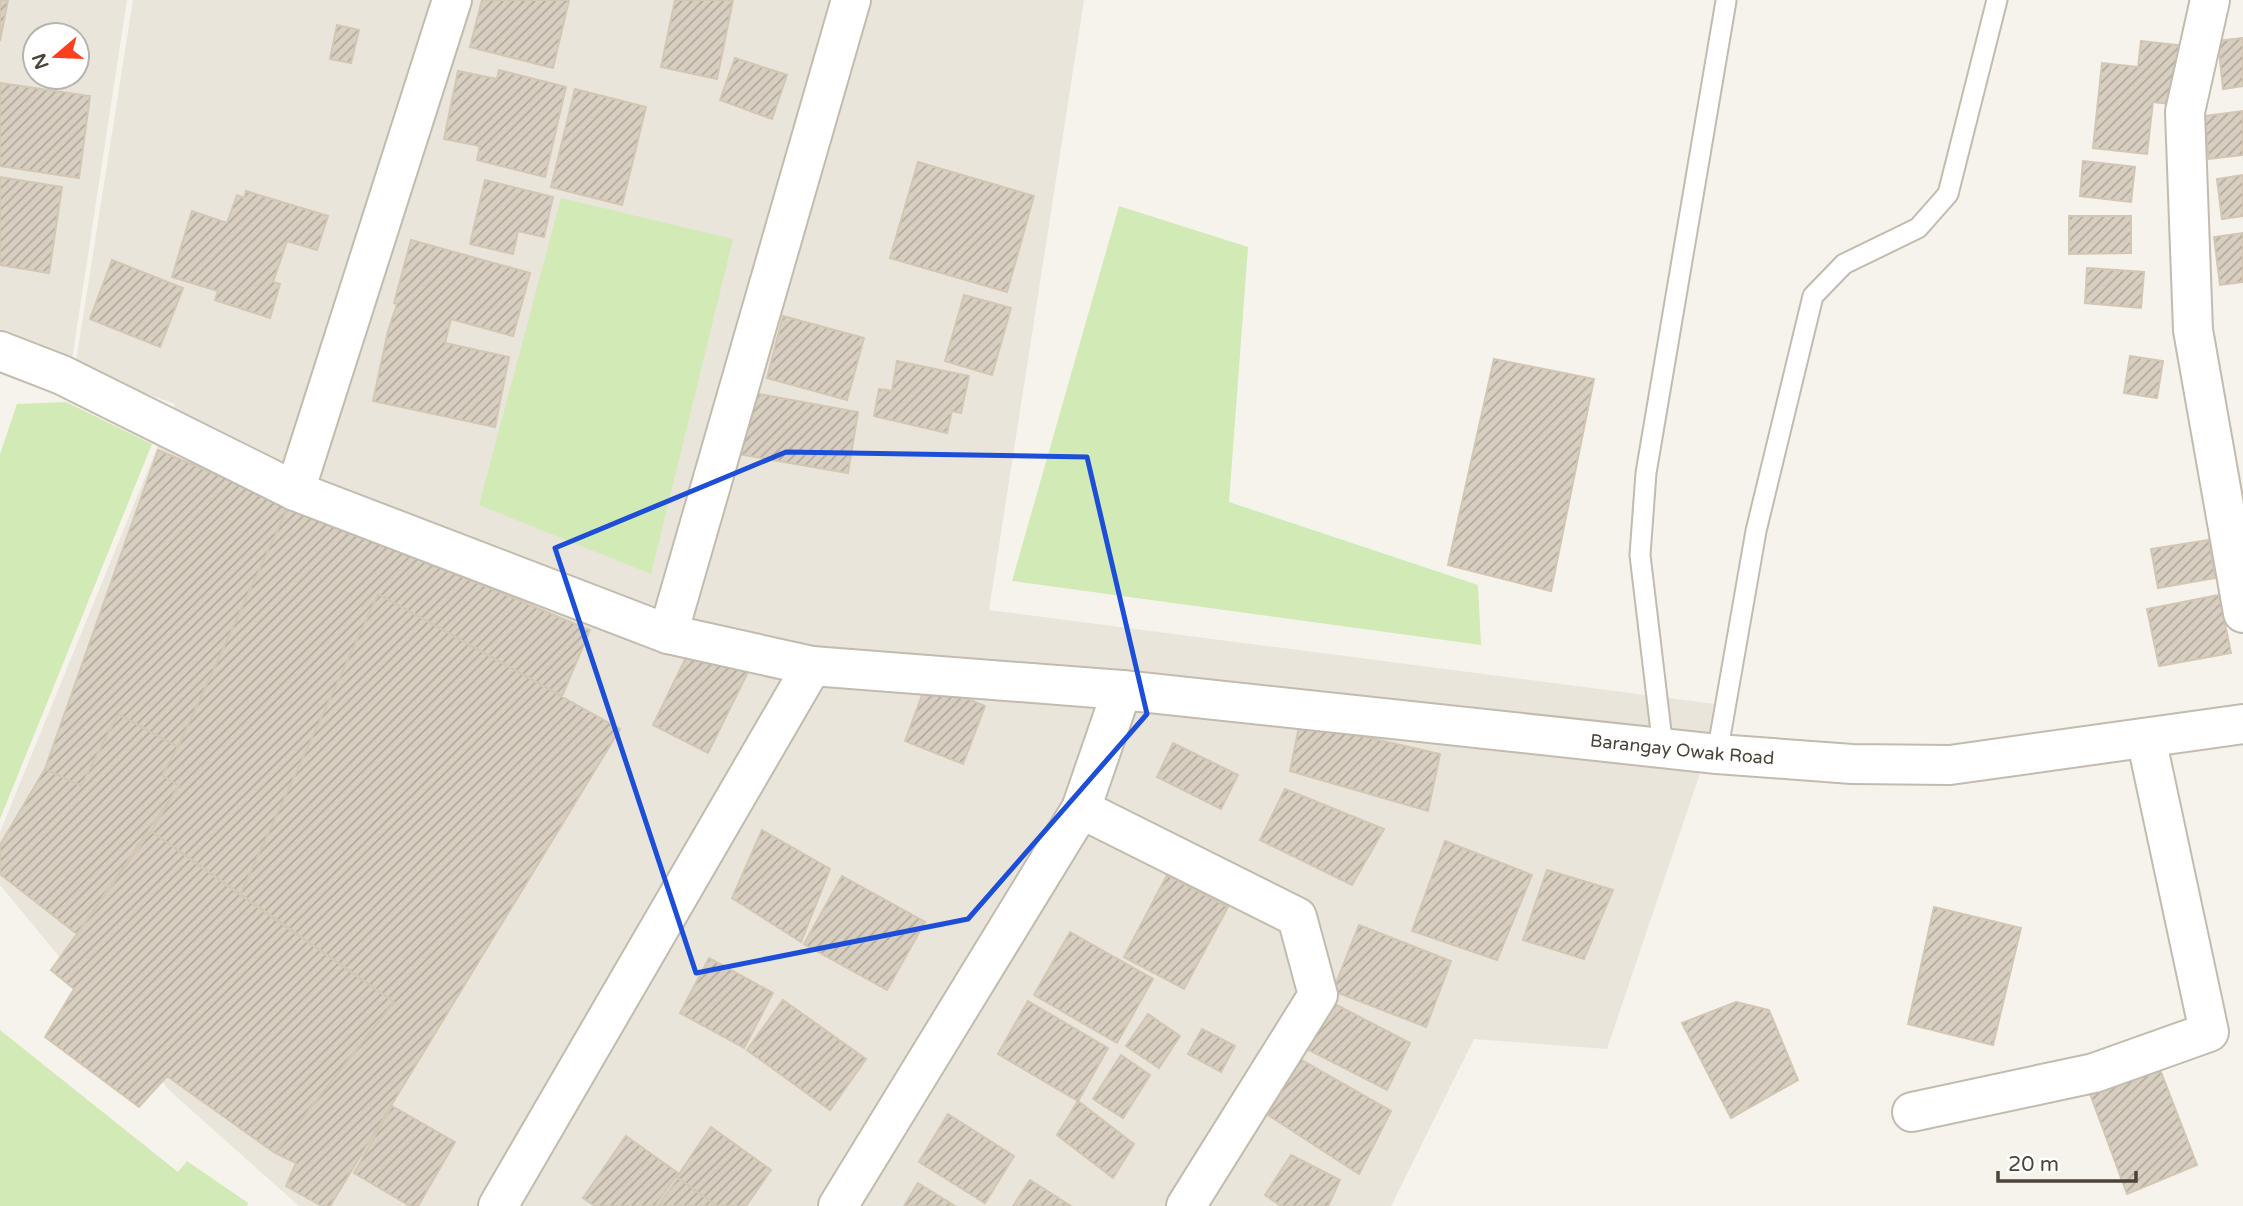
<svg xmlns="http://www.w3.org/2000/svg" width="2243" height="1206" font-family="'Varela Round',sans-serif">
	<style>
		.residential { fill: #eae5da; fill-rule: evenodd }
		.green { fill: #d2eab5 }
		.building { fill: url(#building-hatch); stroke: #d3c7b4; stroke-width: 2 }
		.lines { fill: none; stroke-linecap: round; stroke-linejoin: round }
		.lane-casing { stroke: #c2bbae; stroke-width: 23 }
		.street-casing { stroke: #c2bbae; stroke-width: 42 }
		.lane { stroke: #fff; stroke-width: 19 }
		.street { stroke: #fff; stroke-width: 38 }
		.marked { fill: none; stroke: #1d4ed8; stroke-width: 5; stroke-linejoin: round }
		.labels { text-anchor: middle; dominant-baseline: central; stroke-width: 5; stroke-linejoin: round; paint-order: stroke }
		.street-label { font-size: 18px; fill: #4b4439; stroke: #fff }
	</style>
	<defs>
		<pattern id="building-hatch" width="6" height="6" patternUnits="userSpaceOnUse" patternTransform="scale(1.75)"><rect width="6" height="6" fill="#d8cfc1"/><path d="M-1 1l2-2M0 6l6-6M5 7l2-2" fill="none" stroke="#b1aa9e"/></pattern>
	</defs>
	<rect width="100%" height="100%" fill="#f6f3ec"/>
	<path class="residential" d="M 0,0 L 127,0 L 71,366 L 0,338 ZM 35,35 L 77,35 L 77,77 L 35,77 Z
		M 133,0 L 1084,0 L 989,610 L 1723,705 L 1607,1049 L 1474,1039 L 1391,1206 L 299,1206 L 170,1091 L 0,885 L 0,832 L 175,404 L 75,368 Z"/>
	<path class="green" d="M 561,198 L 733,239 L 651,574 L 479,505 Z
		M 1119,206 L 1248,247 L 1229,502 L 1478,585 L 1481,645 L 1012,581 Z
		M 66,402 L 152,444 L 0,819 L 0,454 L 17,404 Z
		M 0,1030 L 178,1172 L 187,1161 L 248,1203 L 247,1206 L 0,1206 Z"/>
	<path class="building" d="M 0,0 L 8,0 L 0,41 Z
		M 482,0 L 569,0 L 553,68 L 470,47 Z
		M 675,0 L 733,0 L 717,79 L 661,67 Z
		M 337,25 L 359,30 L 351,63 L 330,59 Z
		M 2243,38 L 2243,86 L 2223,89 L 2218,41 Z
		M 2141,41 L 2185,46 L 2178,105 L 2153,102 L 2147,154 L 2093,148 L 2102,63 L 2138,67 Z
		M 735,58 L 787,75 L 772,119 L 720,100 Z
		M 499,70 L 566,87 L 545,177 L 477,160 L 480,146 L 444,139 L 458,71 L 497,79 Z
		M 0,83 L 90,96 L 79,178 L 0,166 Z
		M 575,89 L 646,107 L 622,205 L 551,187 Z
		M 2243,111 L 2243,155 L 2209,159 L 2204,116 Z
		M 2083,161 L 2135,167 L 2131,202 L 2080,196 Z
		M 918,162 L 1034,196 L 1007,292 L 890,258 Z
		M 2243,175 L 2243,216 L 2222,219 L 2217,179 Z
		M 0,177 L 62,187 L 49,273 L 0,265 Z
		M 485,180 L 553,197 L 544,237 L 518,231 L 513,254 L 470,244 Z
		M 246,191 L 328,216 L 317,250 L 287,241 L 273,282 L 280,284 L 270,318 L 215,300 L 218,291 L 172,277 L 192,211 L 227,223 L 237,195 L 244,198 Z
		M 2069,216 L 2131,216 L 2131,253 L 2069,254 Z
		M 2243,233 L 2243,282 L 2220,285 L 2214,237 Z
		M 411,240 L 530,273 L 513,336 L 451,319 L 445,343 L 509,357 L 495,427 L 373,401 L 388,331 L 397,304 L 394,303 Z
		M 112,260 L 183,288 L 160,347 L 90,319 Z
		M 2087,268 L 2144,272 L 2141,308 L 2085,303 Z
		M 964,295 L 1011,308 L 992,375 L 945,361 Z
		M 783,316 L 864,338 L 847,400 L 767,378 Z
		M 2130,356 L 2163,361 L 2157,398 L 2124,393 Z
		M 1494,359 L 1594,379 L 1551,591 L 1448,565 Z
		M 897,361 L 969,376 L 961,413 L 952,411 L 947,433 L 874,416 L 879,389 L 892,391 Z
		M 748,392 L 858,412 L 848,473 L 738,454 Z
		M 158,450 L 289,505 L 178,747 L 118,714 L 81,786 L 45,769 Z
		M 289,505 L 590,630 L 562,696 L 378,594 L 240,895 L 151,831 L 179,786 L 162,775 L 178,747 Z
		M 2209,540 L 2215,578 L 2158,588 L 2151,549 Z
		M 378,594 L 620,729 L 330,1206 L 322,1206 L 286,1186 L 296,1163 L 275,1153 L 394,1002 L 240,895 Z
		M 2219,595 L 2231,653 L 2159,666 L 2147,609 Z
		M 692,645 L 748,672 L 708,753 L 653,725 Z
		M 927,682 L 985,706 L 963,764 L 905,741 Z
		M 118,714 L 178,747 L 162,775 L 179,786 L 77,934 L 0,874 L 0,845 L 45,769 L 81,786 Z
		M 1300,722 L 1440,754 L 1428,811 L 1290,771 Z
		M 1173,743 L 1238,775 L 1221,809 L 1157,777 Z
		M 1285,789 L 1384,829 L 1352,885 L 1260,840 Z
		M 762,830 L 830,869 L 801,942 L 732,898 Z
		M 151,831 L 394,1002 L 275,1153 L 167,1076 L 139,1107 L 45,1037 L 74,989 L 51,970 Z
		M 1445,841 L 1532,875 L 1497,960 L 1412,931 Z
		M 1547,870 L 1613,890 L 1584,959 L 1523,940 Z
		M 1167,875 L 1228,907 L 1184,989 L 1124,957 Z
		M 842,876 L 925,922 L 887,990 L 804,944 Z
		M 1934,907 L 2021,928 L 1993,1045 L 1908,1024 Z
		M 1359,925 L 1451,961 L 1426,1027 L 1333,991 Z
		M 1070,932 L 1153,979 L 1117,1043 L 1034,995 Z
		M 709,958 L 773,993 L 744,1048 L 680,1013 Z
		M 783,1000 L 866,1059 L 830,1110 L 747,1050 Z
		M 1028,1001 L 1108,1048 L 1078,1101 L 998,1054 Z
		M 1331,1002 L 1410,1043 L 1387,1090 L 1307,1049 Z
		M 1736,1002 L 1769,1010 L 1798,1080 L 1731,1118 L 1682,1023 Z
		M 1148,1014 L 1180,1036 L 1159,1068 L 1126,1046 Z
		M 1202,1029 L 1235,1046 L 1221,1072 L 1188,1054 Z
		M 2154,1054 L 2197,1165 L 2127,1194 L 2085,1080 Z
		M 1121,1055 L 1150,1075 L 1123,1118 L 1093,1099 Z
		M 1300,1059 L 1391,1111 L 1359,1174 L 1268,1115 Z
		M 1078,1101 L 1134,1144 L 1113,1178 L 1057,1135 Z
		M 392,1106 L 455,1142 L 418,1206 L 410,1206 L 354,1173 Z
		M 948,1114 L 1014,1156 L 985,1203 L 919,1162 Z
		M 711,1127 L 771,1170 L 746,1206 L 717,1206 L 677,1177 Z
		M 626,1136 L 678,1173 L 655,1206 L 595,1206 L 583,1198 Z
		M 1291,1155 L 1340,1180 L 1328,1206 L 1281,1206 L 1265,1195 Z
		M 678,1178 L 717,1206 L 658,1206 Z
		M 1030,1180 L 1071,1206 L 1013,1206 Z
		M 918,1183 L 955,1206 L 904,1206 Z"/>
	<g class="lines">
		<defs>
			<path id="lane" d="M 1663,748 L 1640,555 L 1646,473 L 1726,1
				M 1717,754 L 1756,531 L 1813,296 L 1844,264 L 1918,228 L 1948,194 L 1997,0"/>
			<g id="street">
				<path d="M 2210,0 L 2185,112 L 2193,330 L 2243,613"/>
				<path id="s1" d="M 0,351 L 62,375 L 295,491 L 668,634 L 812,666 L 1122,690 L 1717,754 L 1852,764 L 1950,765 L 2243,724"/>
				<path d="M 295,491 L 452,0"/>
				<path d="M 668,634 L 851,0"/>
				<path d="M 1081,809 L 1297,917 L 1318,995 L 1186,1206"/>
				<path d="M 1912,1112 L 2094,1073 L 2209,1032 L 2146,738"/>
				<path d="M 498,1206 L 812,666"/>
				<path d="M 838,1206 L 1081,809 L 1122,690"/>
			</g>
		</defs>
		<use href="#lane" class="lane-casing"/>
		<use href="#street" class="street-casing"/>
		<use href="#lane" class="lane"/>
		<use href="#street" class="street"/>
	</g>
	<path class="marked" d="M 786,452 L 1087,457 L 1147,714 L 968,919 L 696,973 L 555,548 Z"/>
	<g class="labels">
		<g class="street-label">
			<text stroke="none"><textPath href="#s1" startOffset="1748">Barangay Owak Road</textPath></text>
		</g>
	</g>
	<g transform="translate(56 56) rotate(251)"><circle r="33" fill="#ffffff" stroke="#b7b4b0" stroke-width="2"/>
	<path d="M0-5L12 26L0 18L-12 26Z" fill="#fc3f1d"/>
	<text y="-10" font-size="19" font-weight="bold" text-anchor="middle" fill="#4b4439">N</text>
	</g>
	<path d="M1998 1171v10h138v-10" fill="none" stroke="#4b4439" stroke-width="3.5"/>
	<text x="2008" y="1171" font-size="21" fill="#4b4439" stroke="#ffffff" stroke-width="5" paint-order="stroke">20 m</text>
</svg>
